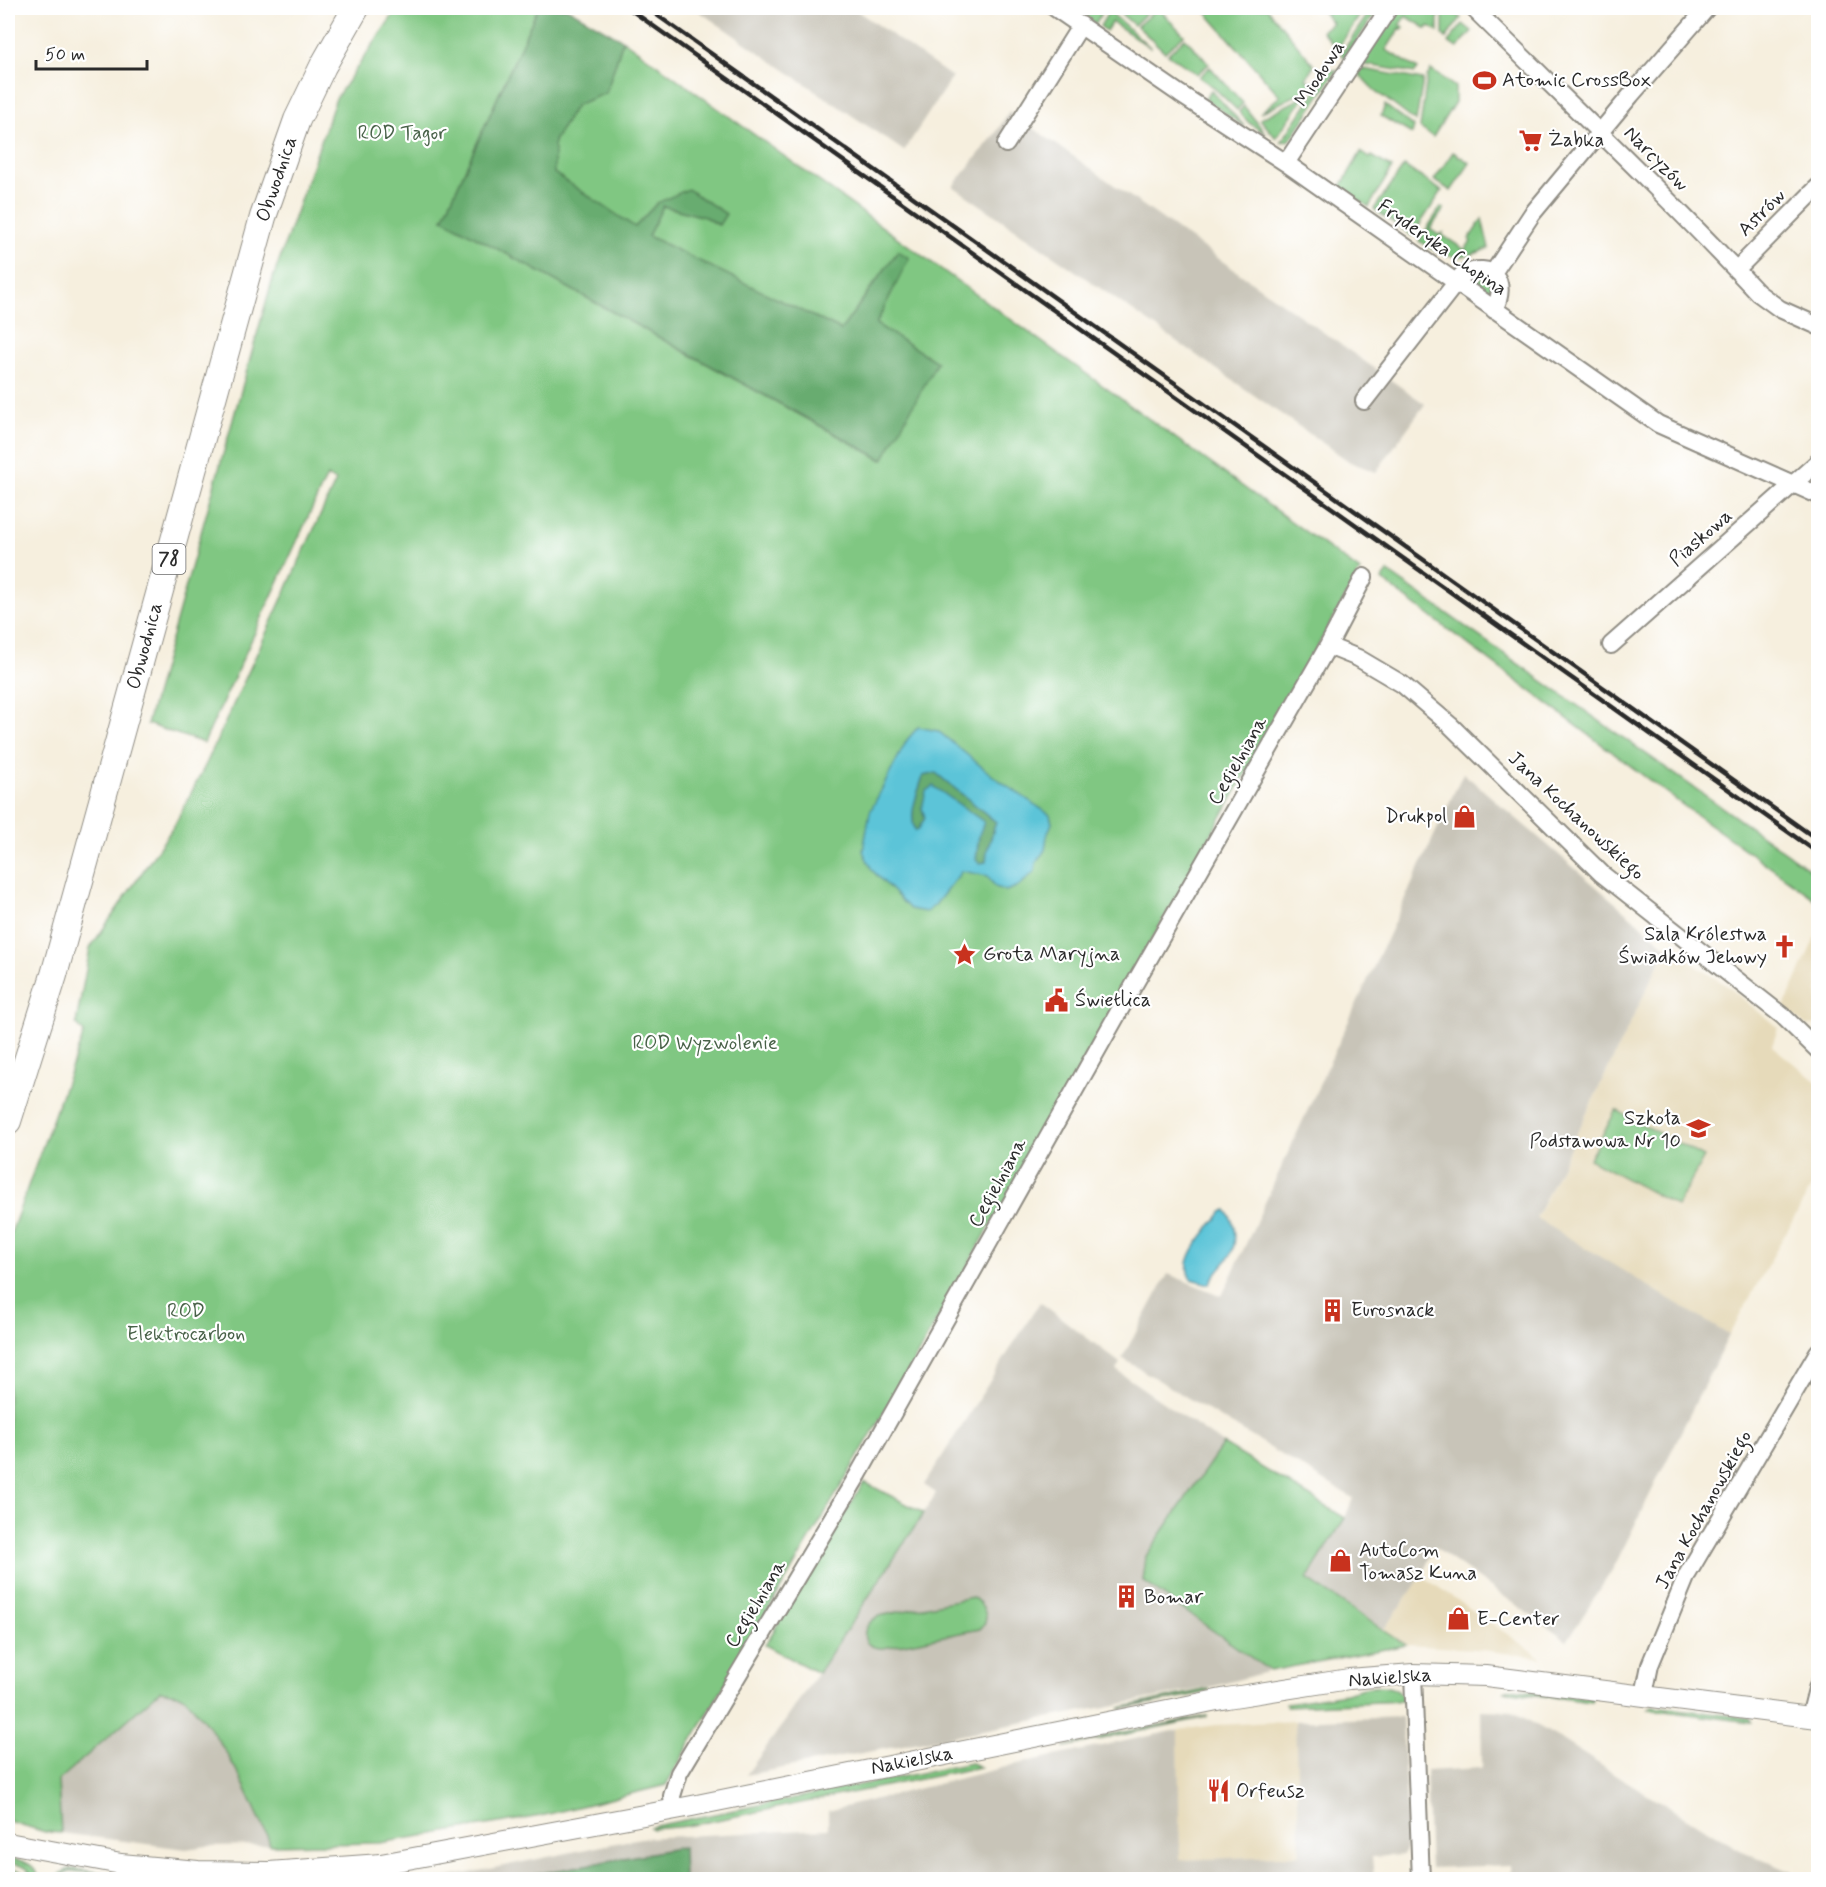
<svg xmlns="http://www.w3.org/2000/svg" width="1826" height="1887" font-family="Mynerve,sans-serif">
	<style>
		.built { fill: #e6daba }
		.industrial { fill: #c8c4b8 }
		.green { fill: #80c782; stroke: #567956; stroke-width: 1.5 }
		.forest { fill: #68ac70; stroke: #4a6c4e; stroke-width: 1.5 }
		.water { fill: #5bc4d8; stroke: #437882; stroke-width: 1.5; fill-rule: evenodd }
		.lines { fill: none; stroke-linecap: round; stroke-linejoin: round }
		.minor-casing { stroke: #908d84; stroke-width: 20 }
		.tertiary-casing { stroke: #908d84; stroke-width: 22 }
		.primary-casing { stroke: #908d84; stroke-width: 28 }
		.minor { stroke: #fff; stroke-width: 16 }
		.tertiary { stroke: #fff; stroke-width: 20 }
		.primary { stroke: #fff; stroke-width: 26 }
		.rail { stroke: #2b2b2b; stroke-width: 4.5 }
		.labels { text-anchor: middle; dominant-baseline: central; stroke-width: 4.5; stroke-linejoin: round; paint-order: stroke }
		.shield { fill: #fff; stroke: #6b6b6b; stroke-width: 1.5 }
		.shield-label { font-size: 18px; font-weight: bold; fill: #2b2b2b }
		.street-label { font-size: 20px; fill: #2b2b2b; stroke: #fff }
		.poi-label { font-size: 20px; fill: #2b2b2b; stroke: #fff; text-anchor: start }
		.park-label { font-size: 20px; fill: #496249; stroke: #fff }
	</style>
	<rect width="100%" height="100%" fill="#fff"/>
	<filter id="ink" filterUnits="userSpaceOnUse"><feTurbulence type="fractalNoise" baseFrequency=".0167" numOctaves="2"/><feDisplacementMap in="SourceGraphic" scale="12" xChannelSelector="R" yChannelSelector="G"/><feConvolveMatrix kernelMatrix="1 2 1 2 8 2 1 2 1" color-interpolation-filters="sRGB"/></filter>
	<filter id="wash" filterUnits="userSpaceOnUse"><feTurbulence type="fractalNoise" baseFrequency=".008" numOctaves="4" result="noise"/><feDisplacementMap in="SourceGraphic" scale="24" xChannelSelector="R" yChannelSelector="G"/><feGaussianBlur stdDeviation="1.35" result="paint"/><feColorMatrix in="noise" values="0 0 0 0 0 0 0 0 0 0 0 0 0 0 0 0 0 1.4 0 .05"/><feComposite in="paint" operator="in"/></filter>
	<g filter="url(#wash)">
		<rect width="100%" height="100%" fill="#f6efde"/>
		<path class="built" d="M 1818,931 L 1818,1024 L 1806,1026 L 1784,1007 Z
			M 1667,947 L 1729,987 L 1778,1028 L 1772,1046 L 1818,1083 L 1818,1175 L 1729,1335 L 1536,1219 Z
			M 1422,1576 L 1542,1658 L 1474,1649 L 1406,1645 L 1384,1629 Z
			M 1295,1721 L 1301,1855 L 1180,1860 L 1178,1730 L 1217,1725 Z"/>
		<path class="industrial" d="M 694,8 L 853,8 L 952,77 L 904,151 Z
			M 1009,111 L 1425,404 L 1376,472 L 1350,462 L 953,186 L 996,133 Z
			M 1463,773 L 1667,947 L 1536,1218 L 1729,1335 L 1614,1567 L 1567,1641 L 1434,1547 L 1422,1576 L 1384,1629 L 1307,1579 L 1345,1518 L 1353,1498 L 1122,1358 L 1168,1274 L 1222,1296 Z
			M 1040,1302 L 1120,1363 L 1116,1370 L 1223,1444 L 1146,1556 L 1143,1581 L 1270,1671 L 1211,1687 L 746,1775 L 788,1717 L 924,1513 L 936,1493 L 924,1485 Z
			M 160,1691 L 178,1694 L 184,1697 L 216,1736 L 241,1776 L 267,1833 L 270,1845 L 207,1846 L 186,1849 L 61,1833 L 58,1782 Z
			M 1481,1710 L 1512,1711 L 1557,1737 L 1621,1778 L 1740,1850 L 1792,1872 L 1787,1880 L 1512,1880 L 1511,1865 L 1430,1868 L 1426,1771 L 1482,1768 Z
			M 1402,1717 L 1408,1844 L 1403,1855 L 1372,1857 L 1374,1879 L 435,1880 L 641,1838 L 828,1829 L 828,1811 L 1030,1761 L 1178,1730 L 1180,1860 L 1300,1855 L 1295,1721 Z"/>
		<path class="green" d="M 398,8 L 538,8 L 443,219 L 882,460 L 876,324 L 909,258 L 898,251 L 841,330 L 648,236 L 663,206 L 705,217 L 718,225 L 725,214 L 657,203 L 635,227 L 554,173 L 554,141 L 576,105 L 606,93 L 623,40 L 1360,571 L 914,1361 L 666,1785 L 541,1816 L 380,1843 L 270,1845 C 267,1833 262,1823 256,1811 C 238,1769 216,1731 184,1697 L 178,1694 L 160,1691 L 58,1781 L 61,1833 L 45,1832 L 8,1821 L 8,1241 L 84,1033 L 76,1023 L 90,948 L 174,826 L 206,764 L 336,481 L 327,476 L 204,743 L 147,724 L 272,281 L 336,98 Z
			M 1076,8 L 1105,8 L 1095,24 Z
			M 1114,8 L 1152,8 L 1134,25 Z
			M 1158,8 L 1184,35 L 1165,52 L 1137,26 Z
			M 1202,8 L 1267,8 L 1314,65 L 1306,79 L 1314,84 L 1311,88 L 1260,113 L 1280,96 Z
			M 1320,8 L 1365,8 L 1337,49 L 1322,31 L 1332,23 Z
			M 1372,8 L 1379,8 L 1345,58 L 1341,54 Z
			M 1397,8 L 1438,8 L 1438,32 L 1429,26 L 1427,29 L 1406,16 L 1400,24 L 1404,27 L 1402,29 L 1400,28 L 1386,50 L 1418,69 L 1415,73 L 1361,64 Z
			M 1443,8 L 1447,8 L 1461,18 L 1446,38 L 1443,35 Z
			M 1109,11 L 1151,48 L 1112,22 L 1106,31 L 1100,26 Z
			M 1463,24 L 1472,31 L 1457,48 L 1448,42 Z
			M 1185,38 L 1209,64 L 1197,74 L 1168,54 Z
			M 1210,67 L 1243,103 L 1237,110 L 1212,86 L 1199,77 Z
			M 1359,68 L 1423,80 L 1416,122 L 1373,89 L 1357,72 Z
			M 1330,70 L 1337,70 L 1290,140 L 1281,142 Z
			M 1431,70 L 1455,87 L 1455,102 L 1433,137 L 1420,128 L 1427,77 Z
			M 1211,90 L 1245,127 L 1205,99 Z
			M 1305,96 L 1276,138 L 1260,119 Z
			M 1385,105 L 1414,127 L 1412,134 L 1381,116 Z
			M 1244,106 L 1266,134 L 1249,123 L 1239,112 Z
			M 1361,152 L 1370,158 L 1372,156 L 1392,168 L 1369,207 L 1340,188 Z
			M 1453,152 L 1470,163 L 1451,191 L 1434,180 Z
			M 1404,166 L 1442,191 L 1412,236 L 1374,209 Z
			M 1441,207 L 1444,209 L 1430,229 L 1439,235 L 1443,233 L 1442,235 L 1465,250 L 1471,241 L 1469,239 L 1482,219 L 1489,248 C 1460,261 1447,260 1420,242 L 1419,241 Z
			M1476 286a8 8 0 1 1 16 0a8 8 0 1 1-16 0Z
			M 1388,572 L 1818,875 L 1818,901 L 1688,809 L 1382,580 Z
			M 1616,1110 L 1704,1157 L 1677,1206 L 1589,1159 Z
			M 1223,1444 L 1345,1518 L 1307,1579 L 1406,1645 L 1270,1671 L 1143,1581 L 1146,1556 Z
			M 864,1482 L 924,1513 L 818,1673 L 765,1645 Z
			M 972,1597 C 984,1604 992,1618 980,1629 L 883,1648 C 858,1649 860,1625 879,1616 Z
			M 1382,1686 C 1391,1687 1402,1690 1403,1701 L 1287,1706 L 1286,1703 L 1339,1695 L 1364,1688 Z
			M 1209,1689 L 1208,1692 L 1121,1709 L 1120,1708 Z
			M 1511,1689 L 1592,1698 L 1592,1702 L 1504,1691 Z
			M 1652,1706 L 1750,1718 L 1751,1722 L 1649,1709 Z
			M 1207,1716 L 1207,1717 L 1064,1747 L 1109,1735 Z
			M 971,1763 L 980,1767 L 687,1826 L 652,1829 L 650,1827 Z
			M 8,1858 C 23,1861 36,1863 39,1879 L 32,1879 C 31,1866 19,1865 8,1863 Z
			M 8,1869 L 23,1872 L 25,1879 L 8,1879 Z
			M 69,1869 L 73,1869 L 158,1879 L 70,1871 L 63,1874 L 61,1879 L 58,1879 L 61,1873 Z"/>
		<path class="forest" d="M 538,8 L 567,8 L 623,40 L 606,93 L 576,105 L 554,141 L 554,173 L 635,227 L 657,203 L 688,189 L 726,214 L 719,225 L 705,217 L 663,206 L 648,236 L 841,330 L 898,251 L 909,258 L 876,324 L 937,362 L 883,460 L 443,219 Z
			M 936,773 L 996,822 L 987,851 L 987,862 L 979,863 L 976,860 L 979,835 L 922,808 L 925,818 L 918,830 L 915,830 C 908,813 918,793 923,776 Z
			M 683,1847 L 684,1879 L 511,1879 Z"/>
		<path class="water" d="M 918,727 L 938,731 L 993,776 L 1050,815 L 1052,823 L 1047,836 L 1045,850 L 1036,863 L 1035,871 L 1019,886 L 1006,891 L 995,887 L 988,876 L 962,871 L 935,905 L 926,912 L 910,909 L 872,870 L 863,851 L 870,812 L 907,740 ZM 936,773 L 996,822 L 987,851 L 986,862 L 979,863 L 976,860 L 979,835 L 984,822 L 933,786 L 926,791 L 922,808 L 925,818 L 918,830 L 915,830 C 908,813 918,793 923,776 Z
			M 1226,1210 C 1237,1223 1238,1247 1227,1260 C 1220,1268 1214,1274 1209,1284 L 1191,1279 C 1177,1259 1210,1228 1221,1213 Z"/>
	</g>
	<g filter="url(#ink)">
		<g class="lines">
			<defs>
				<path id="minor" d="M 1055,8 L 1180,94 L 1286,163 L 1658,424 L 1818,495
					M 1473,8 C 1568,102 1666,195 1758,293 L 1780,309 L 1818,326
					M 1006,144 L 1081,25
					M 1286,163 L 1389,8
					M 1736,270 L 1818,187
					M 1493,273 L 1532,214 L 1631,95 L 1707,8
					M 1364,401 L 1462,275 C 1493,260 1509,281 1494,310
					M 1611,645 L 1818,462
					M 1328,646 L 1358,658 L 1402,684 L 1450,725 L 1602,874 L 1784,1017 L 1818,1050
					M 1413,1674 L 1421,1880
					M 1644,1695 L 1650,1665 L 1687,1575 L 1818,1352
					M 1810,1717 L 1818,1685
					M 673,1809 L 672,1796 L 679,1773 L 858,1475 L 1135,983 L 1328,646 L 1364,577
					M 381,1864 L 384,1880"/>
				<path id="tertiary" d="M 8,1843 L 121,1864 L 198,1871 L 269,1872 L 381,1864 L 692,1806 L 1227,1698 L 1349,1679 L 1413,1674 L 1486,1676 L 1818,1718"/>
				<path id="primary" d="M 8,1121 L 54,975 L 263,217 L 297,120 L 323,66 L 356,8"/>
			</defs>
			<use href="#minor" class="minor-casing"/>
			<use href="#tertiary" class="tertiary-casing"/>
			<use href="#primary" class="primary-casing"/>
			<use href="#minor" class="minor"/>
			<use href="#tertiary" class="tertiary"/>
			<use href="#primary" class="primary"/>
			<path class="rail" d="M 628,8 L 1818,853
				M 647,8 L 1818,840"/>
		</g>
	</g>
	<defs>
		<symbol id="stadium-bare" viewBox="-9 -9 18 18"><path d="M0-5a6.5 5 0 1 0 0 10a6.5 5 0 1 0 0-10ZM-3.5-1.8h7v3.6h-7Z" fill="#c8321e" stroke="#fff" stroke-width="2.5" paint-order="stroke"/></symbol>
		<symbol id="supermarket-bare" viewBox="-9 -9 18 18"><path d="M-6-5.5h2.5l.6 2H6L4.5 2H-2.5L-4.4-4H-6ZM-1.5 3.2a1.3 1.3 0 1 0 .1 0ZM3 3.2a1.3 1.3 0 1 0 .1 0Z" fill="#c8321e" stroke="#fff" stroke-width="2.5" paint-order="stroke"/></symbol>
		<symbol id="shop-bare" viewBox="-9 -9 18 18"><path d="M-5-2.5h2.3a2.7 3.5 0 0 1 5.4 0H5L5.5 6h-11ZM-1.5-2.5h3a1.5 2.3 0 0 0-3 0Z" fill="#c8321e" stroke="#fff" stroke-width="2.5" paint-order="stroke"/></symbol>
		<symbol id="church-bare" viewBox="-9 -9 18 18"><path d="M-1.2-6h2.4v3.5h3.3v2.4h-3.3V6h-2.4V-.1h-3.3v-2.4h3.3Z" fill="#c8321e" stroke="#fff" stroke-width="2.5" paint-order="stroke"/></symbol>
		<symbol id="sight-bare" viewBox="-9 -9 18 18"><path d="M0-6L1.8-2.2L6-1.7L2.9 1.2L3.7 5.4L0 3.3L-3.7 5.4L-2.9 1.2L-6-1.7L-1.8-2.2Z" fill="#c8321e" stroke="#fff" stroke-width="2.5" paint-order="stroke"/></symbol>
		<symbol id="civic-bare" viewBox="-9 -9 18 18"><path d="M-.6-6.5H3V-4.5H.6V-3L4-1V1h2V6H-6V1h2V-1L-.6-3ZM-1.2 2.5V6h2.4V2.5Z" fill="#c8321e" stroke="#fff" stroke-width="2.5" paint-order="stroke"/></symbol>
		<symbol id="school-bare" viewBox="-9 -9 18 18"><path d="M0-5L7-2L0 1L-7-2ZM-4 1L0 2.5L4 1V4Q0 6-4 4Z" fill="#c8321e" stroke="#fff" stroke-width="2.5" paint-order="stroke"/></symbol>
		<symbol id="building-bare" viewBox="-9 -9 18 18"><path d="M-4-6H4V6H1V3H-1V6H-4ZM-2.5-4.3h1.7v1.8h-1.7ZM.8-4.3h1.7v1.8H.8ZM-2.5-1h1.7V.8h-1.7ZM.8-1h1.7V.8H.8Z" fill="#c8321e" stroke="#fff" stroke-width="2.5" paint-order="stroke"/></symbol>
		<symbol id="restaurant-bare" viewBox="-9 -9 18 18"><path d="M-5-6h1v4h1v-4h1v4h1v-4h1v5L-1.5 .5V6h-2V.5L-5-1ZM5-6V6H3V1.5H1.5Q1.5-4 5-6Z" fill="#c8321e" stroke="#fff" stroke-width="2.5" paint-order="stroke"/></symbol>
	</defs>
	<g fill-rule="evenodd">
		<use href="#stadium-bare" x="1468" y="64" width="33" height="33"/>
		<use href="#supermarket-bare" x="1514" y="124" width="33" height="33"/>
		<use href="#shop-bare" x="1448" y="800" width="33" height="33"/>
		<use href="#church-bare" x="1768" y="930" width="33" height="33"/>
		<use href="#sight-bare" x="948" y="938" width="33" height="33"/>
		<use href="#civic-bare" x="1040" y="984" width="33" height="33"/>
		<use href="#school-bare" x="1682" y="1112" width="33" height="33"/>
		<use href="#building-bare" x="1316" y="1294" width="33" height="33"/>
		<use href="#shop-bare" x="1324" y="1544" width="33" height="33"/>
		<use href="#building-bare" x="1110" y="1580" width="33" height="33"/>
		<use href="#shop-bare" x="1442" y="1602" width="33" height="33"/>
		<use href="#restaurant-bare" x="1202" y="1774" width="33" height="33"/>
	</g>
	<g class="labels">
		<rect class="shield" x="152.5" y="544" width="33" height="30" rx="4.5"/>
		<g class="shield-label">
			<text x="169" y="559">78</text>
		</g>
		<g class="street-label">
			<text transform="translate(1320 74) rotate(-57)">Miodowa</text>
			<text transform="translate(1656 159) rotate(45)">Narcyzów</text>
			<text transform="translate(277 179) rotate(-71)">Obwodnica</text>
			<text transform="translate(1762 213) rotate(-45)">Astrów</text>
			<text transform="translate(1442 248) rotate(35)">Fryderyka Chopina</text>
			<text transform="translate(1701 538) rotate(-41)">Piaskowa</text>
			<text transform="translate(145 646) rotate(-75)">Obwodnica</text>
			<text transform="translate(1238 761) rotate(-60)">Cegielniana</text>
			<text transform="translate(1576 816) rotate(43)">Jana Kochanowskiego</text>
			<text transform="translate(998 1183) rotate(-61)">Cegielniana</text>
			<text transform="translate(1704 1510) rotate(-61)">Jana Kochanowskiego</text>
			<text transform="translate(756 1604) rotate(-59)">Cegielniana</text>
			<text transform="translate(1390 1678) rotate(-4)">Nakielska</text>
			<text transform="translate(912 1761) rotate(-11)">Nakielska</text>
		</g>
		<g class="poi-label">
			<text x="1502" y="80">Atomic CrossBox</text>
			<text x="1548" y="140">Żabka</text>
			<text x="1447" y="816" text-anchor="end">Drukpol</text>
			<text x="1767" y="934" text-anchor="end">Sala Królestwa<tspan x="1767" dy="23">Świadków Jehowy</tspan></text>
			<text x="983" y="954">Grota Maryjna</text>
			<text x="1075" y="1000">Świetlica</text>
			<text x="1681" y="1118" text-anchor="end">Szkoła<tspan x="1681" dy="23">Podstawowa Nr 10</tspan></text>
			<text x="1351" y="1310">Eurosnack</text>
			<text x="1359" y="1550">AutoCom<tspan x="1359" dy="23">Tomasz Kuna</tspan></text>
			<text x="1144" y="1597">Bomar</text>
			<text x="1477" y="1619">E-Center</text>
			<text x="1236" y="1791">Orfeusz</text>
		</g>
		<g class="park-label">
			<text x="402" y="133">ROD Tagor</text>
			<text x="705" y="1043">ROD Wyzwolenie</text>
			<text x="186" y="1311">ROD<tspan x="186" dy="23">Elektrocarbon</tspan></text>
		</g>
	</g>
	<rect width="1826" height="1887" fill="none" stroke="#fff" stroke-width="30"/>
	<path d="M36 60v9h111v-9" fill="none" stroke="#2b2b2b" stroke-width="3"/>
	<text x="45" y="60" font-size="18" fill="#2b2b2b" stroke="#ffffff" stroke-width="4.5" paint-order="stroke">50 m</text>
</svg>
